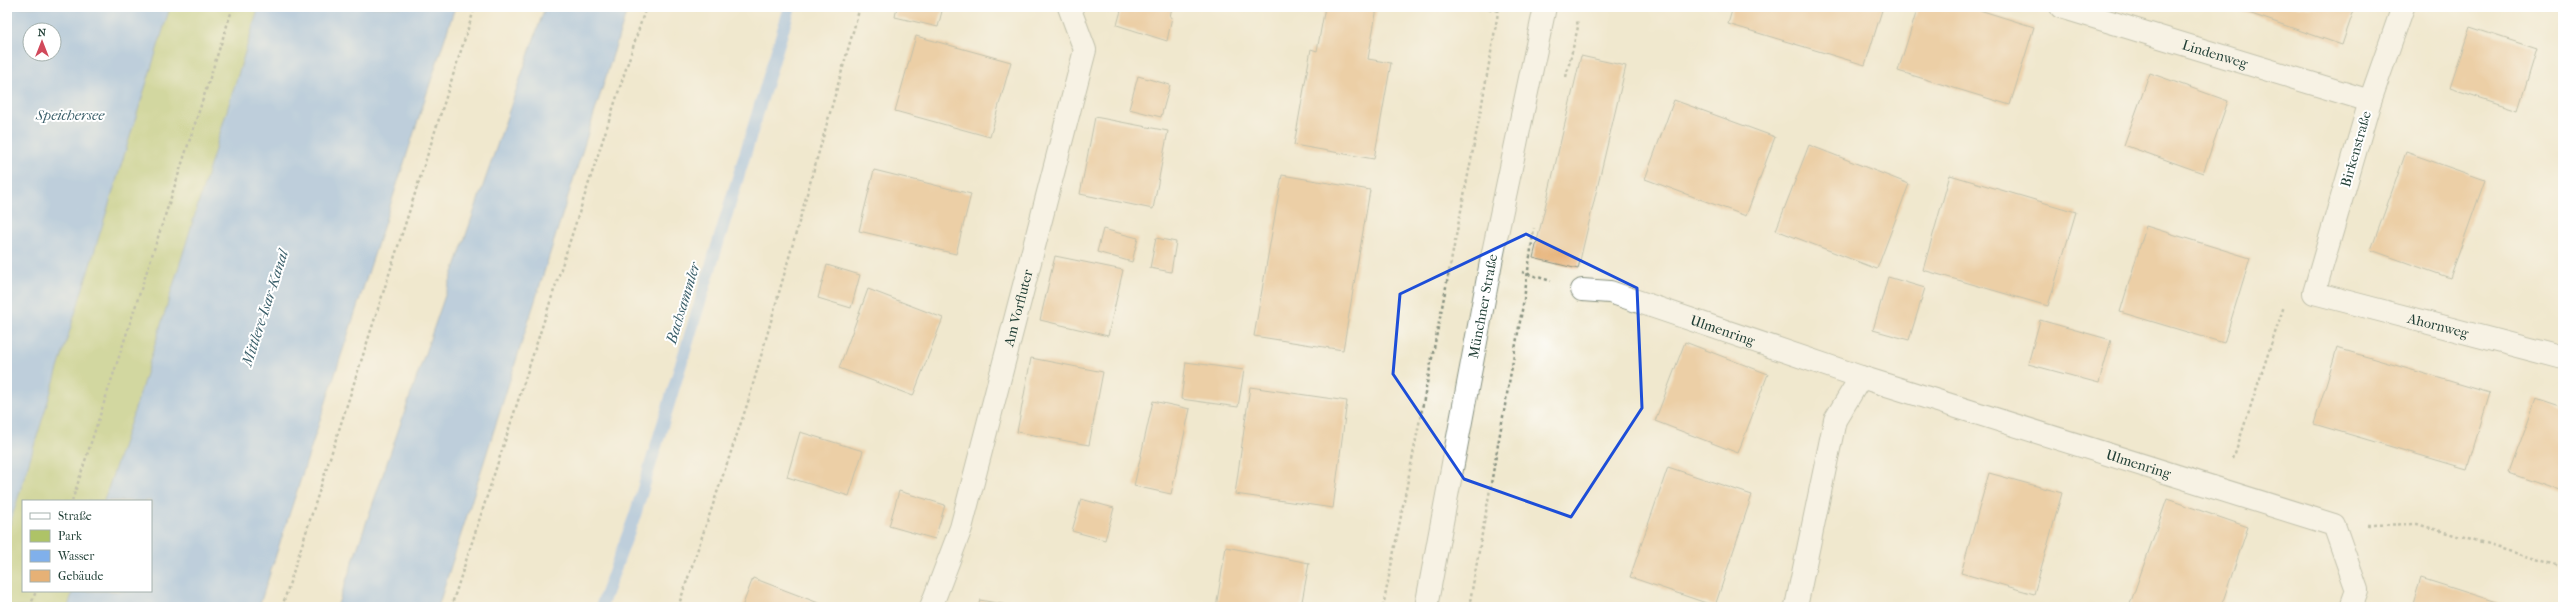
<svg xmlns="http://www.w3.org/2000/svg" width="2570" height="614" font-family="'IM FELL French Canon',serif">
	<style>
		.green { fill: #aec367; stroke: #66804e }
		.water { fill: #80b0eb; stroke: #507690; fill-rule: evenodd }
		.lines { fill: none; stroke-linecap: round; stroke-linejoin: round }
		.stream { stroke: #80b0eb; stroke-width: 12 }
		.building { fill: #e6b176 }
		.minor-casing { stroke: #889281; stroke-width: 24 }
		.major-casing { stroke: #889281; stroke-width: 24 }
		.path { stroke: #889281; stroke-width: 2.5; stroke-dasharray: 3 3; stroke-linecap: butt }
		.minor { stroke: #fff; stroke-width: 22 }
		.major { stroke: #fff; stroke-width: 22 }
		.marked { fill: none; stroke: #1d4ed8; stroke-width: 3; stroke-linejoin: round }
		.labels { text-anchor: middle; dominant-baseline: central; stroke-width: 4; stroke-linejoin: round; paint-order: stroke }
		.street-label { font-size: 14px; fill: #1f3d34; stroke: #fff }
		.water-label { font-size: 15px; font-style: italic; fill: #3c606b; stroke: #fff }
	</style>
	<rect width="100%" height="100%" fill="#fff"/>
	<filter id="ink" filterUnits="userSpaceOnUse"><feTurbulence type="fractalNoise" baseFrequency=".025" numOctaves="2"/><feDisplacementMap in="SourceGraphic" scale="8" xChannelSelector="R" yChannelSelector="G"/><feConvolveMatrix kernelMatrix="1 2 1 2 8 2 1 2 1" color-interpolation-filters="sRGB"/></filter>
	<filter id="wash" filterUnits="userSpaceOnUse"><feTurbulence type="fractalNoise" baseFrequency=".012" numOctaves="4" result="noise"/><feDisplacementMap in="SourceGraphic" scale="16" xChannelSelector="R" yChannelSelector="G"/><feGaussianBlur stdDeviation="0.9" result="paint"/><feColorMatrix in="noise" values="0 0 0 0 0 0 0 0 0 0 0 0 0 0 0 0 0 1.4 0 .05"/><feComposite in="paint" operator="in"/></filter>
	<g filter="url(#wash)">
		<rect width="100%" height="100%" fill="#f0e8ce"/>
		<path class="green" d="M 170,7 L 259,7 L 137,403 L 104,501 L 23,501 L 23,591 L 73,591 L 68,607 L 7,607 L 7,533 Z"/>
		<path class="water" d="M 7,7 L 170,7 L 7,533 ZM 30,30 L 54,30 L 54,54 L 30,54 Z
			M 259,7 L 455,7 L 259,607 L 68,607 L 73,591 L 151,591 L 151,501 L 104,501 L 137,403 Z
			M 545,7 L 628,7 L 438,607 L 337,607 Z"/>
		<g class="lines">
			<path class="stream" d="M 601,607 L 635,515 L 790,7"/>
		</g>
		<g id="blocks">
			<path class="building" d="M 897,7 L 943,7 L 938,27 L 895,17 Z
				M 1122,7 L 1172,7 L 1170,17 L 1172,17 L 1167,41 L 1117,25 Z
				M 1325,7 L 1377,8 L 1368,59 L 1391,63 L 1374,159 L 1294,145 L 1311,49 L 1317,51 Z
				M 1733,7 L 1883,7 L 1865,65 L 1728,24 Z
				M 1918,7 L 1970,7 L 2034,27 L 2010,105 L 1898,71 Z
				M 2231,7 L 2355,7 L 2342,45 Z
				M 2470,27 L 2537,49 L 2518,110 L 2450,88 Z
				M 916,36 L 1011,62 L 990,137 L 895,111 Z
				M 1581,56 L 1626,66 L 1578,269 L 1533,258 Z
				M 2150,73 L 2228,101 L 2203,173 L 2124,145 Z
				M 1138,76 L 1170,85 L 1161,117 L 1129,109 Z
				M 1674,100 L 1775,137 L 1746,216 L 1645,179 Z
				M 1095,117 L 1168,131 L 1153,209 L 1080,194 Z
				M 1809,145 L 1909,184 L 1877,269 L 1776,230 Z
				M 2406,152 L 2485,180 L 2450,278 L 2371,250 Z
				M 874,170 L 971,194 L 956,254 L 859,231 Z
				M 1282,175 L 1370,190 L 1343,350 L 1254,336 Z
				M 1950,175 L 2076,212 L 2048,306 L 1923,270 Z
				M 2146,226 L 2250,258 L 2224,343 L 2120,312 Z
				M 1103,229 L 1138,238 L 1132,262 L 1097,252 Z
				M 1156,238 L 1176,242 L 1171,272 L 1150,268 Z
				M 1055,256 L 1123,270 L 1108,336 L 1040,320 Z
				M 827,265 L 860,275 L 851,308 L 818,298 Z
				M 1888,277 L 1925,288 L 1909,340 L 1873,330 Z
				M 868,289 L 943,318 L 913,396 L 839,368 Z
				M 2040,320 L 2111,340 L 2099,383 L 2028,364 Z
				M 1685,342 L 1768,374 L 1738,453 L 1655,421 Z
				M 2337,348 L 2490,393 L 2467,469 L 2314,424 Z
				M 1031,358 L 1103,372 L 1089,445 L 1017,432 Z
				M 1186,362 L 1244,370 L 1238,407 L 1181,399 Z
				M 1250,387 L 1347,401 L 1333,508 L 1235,494 Z
				M 2536,399 L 2563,408 L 2563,492 L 2509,473 Z
				M 1153,401 L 1190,409 L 1171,494 L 1134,486 Z
				M 800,432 L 863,451 L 849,496 L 787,477 Z
				M 1668,467 L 1752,495 L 1715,606 L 1630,577 Z
				M 1989,473 L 2062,493 L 2034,594 L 1961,573 Z
				M 899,491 L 945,505 L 935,539 L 889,526 Z
				M 1081,499 L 1114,508 L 1105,540 L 1072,531 Z
				M 2167,499 L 2248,527 L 2221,607 L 2129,607 Z
				M 1226,547 L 1309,563 L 1301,607 L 1216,607 Z
				M 753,578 L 829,607 L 742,607 Z
				M 2421,578 L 2512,607 L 2412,607 Z
				M 980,600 L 1013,606 L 1013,607 L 978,607 Z"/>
		</g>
	</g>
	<g filter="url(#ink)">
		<use href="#blocks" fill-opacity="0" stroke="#889281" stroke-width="1"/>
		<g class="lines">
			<defs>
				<g id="minor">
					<path id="s1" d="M 2061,7 L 2370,101"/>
					<path id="s2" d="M 2403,7 L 2370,101 L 2314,293 L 2563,358"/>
					<path id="s3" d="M 1582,290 L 1610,292 L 1861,377"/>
					<path id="s4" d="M 931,607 L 961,528 L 1085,50 L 1069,7"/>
					<path id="s5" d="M 1796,607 L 1835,420 L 1861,377 L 2334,525 L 2357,590 L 2351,607"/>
				</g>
				<g id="major">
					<path id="s6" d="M 1426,607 L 1491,262 L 1545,7"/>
				</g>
			</defs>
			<use href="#minor" class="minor-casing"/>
			<use href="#major" class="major-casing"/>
			<path class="path" d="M 1483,7 L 1498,11
				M 1566,77 L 1578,27 L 1577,21
				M 1522,272 L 1551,281
				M 2233,459 L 2284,306
				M 72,501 L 233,7
				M 2368,525 L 2417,524 L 2563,567
				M 30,607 L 36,591
				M 282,607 L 475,7
				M 451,607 L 646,7
				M 678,607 L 748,402 L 860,7
				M 1383,607 L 1481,109 L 1499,7
				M 1469,607 L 1524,299 L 1534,228"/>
			<use href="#minor" class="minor"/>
			<use href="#major" class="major"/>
		</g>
	</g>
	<path d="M0 0H2570V614H0ZM 1526,234 L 1637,288 L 1642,408 L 1571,517 L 1464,479 L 1393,374 L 1400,294 Z" fill="#f0e8ce" fill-opacity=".55" fill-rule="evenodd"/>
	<path class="marked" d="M 1526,234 L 1637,288 L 1642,408 L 1571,517 L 1464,479 L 1393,374 L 1400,294 Z"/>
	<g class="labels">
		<g class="street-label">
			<text stroke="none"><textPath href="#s1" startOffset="161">Lindenweg</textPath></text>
			<text transform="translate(2356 149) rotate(-74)">Birkenstraße</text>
			<text stroke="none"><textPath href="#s6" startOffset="306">Münchner Straße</textPath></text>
			<text stroke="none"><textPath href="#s4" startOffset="312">Am Vorfluter</textPath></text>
			<text stroke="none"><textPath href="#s2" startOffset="428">Ahornweg</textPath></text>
			<text stroke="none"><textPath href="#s3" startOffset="147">Ulmenring</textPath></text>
			<text stroke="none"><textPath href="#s5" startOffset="532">Ulmenring</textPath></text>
		</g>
		<g class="water-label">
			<text x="70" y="115">Speichersee</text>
			<text transform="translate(683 303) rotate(-73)">Bachsammler</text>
			<text transform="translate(265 308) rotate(-72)">Mittlere-Isar-Kanal</text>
		</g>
	</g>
	<rect width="2570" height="614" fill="none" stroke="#fff" stroke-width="24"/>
	<rect x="22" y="500" width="130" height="92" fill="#ffffff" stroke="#a5b1ae"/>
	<rect x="30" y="513" width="20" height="6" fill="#ffffff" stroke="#a5b1ae"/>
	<text x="58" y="520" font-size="12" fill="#1f3d34">Straße</text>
	<rect x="30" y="530" width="20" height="12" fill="#aec367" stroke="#a5b1ae"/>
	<text x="58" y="540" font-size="12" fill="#1f3d34">Park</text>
	<rect x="30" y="550" width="20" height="12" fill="#80b0eb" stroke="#a5b1ae"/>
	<text x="58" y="560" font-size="12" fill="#1f3d34">Wasser</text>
	<rect x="30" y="570" width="20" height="12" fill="#e6b176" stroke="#a5b1ae"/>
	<text x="58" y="580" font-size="12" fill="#1f3d34">Gebäude</text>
	<g transform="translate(42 42)"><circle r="19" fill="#ffffff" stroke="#a5b1ae"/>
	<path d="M0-3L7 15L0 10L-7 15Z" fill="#d1495b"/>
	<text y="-6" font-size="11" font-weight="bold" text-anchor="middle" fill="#1f3d34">N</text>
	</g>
</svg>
